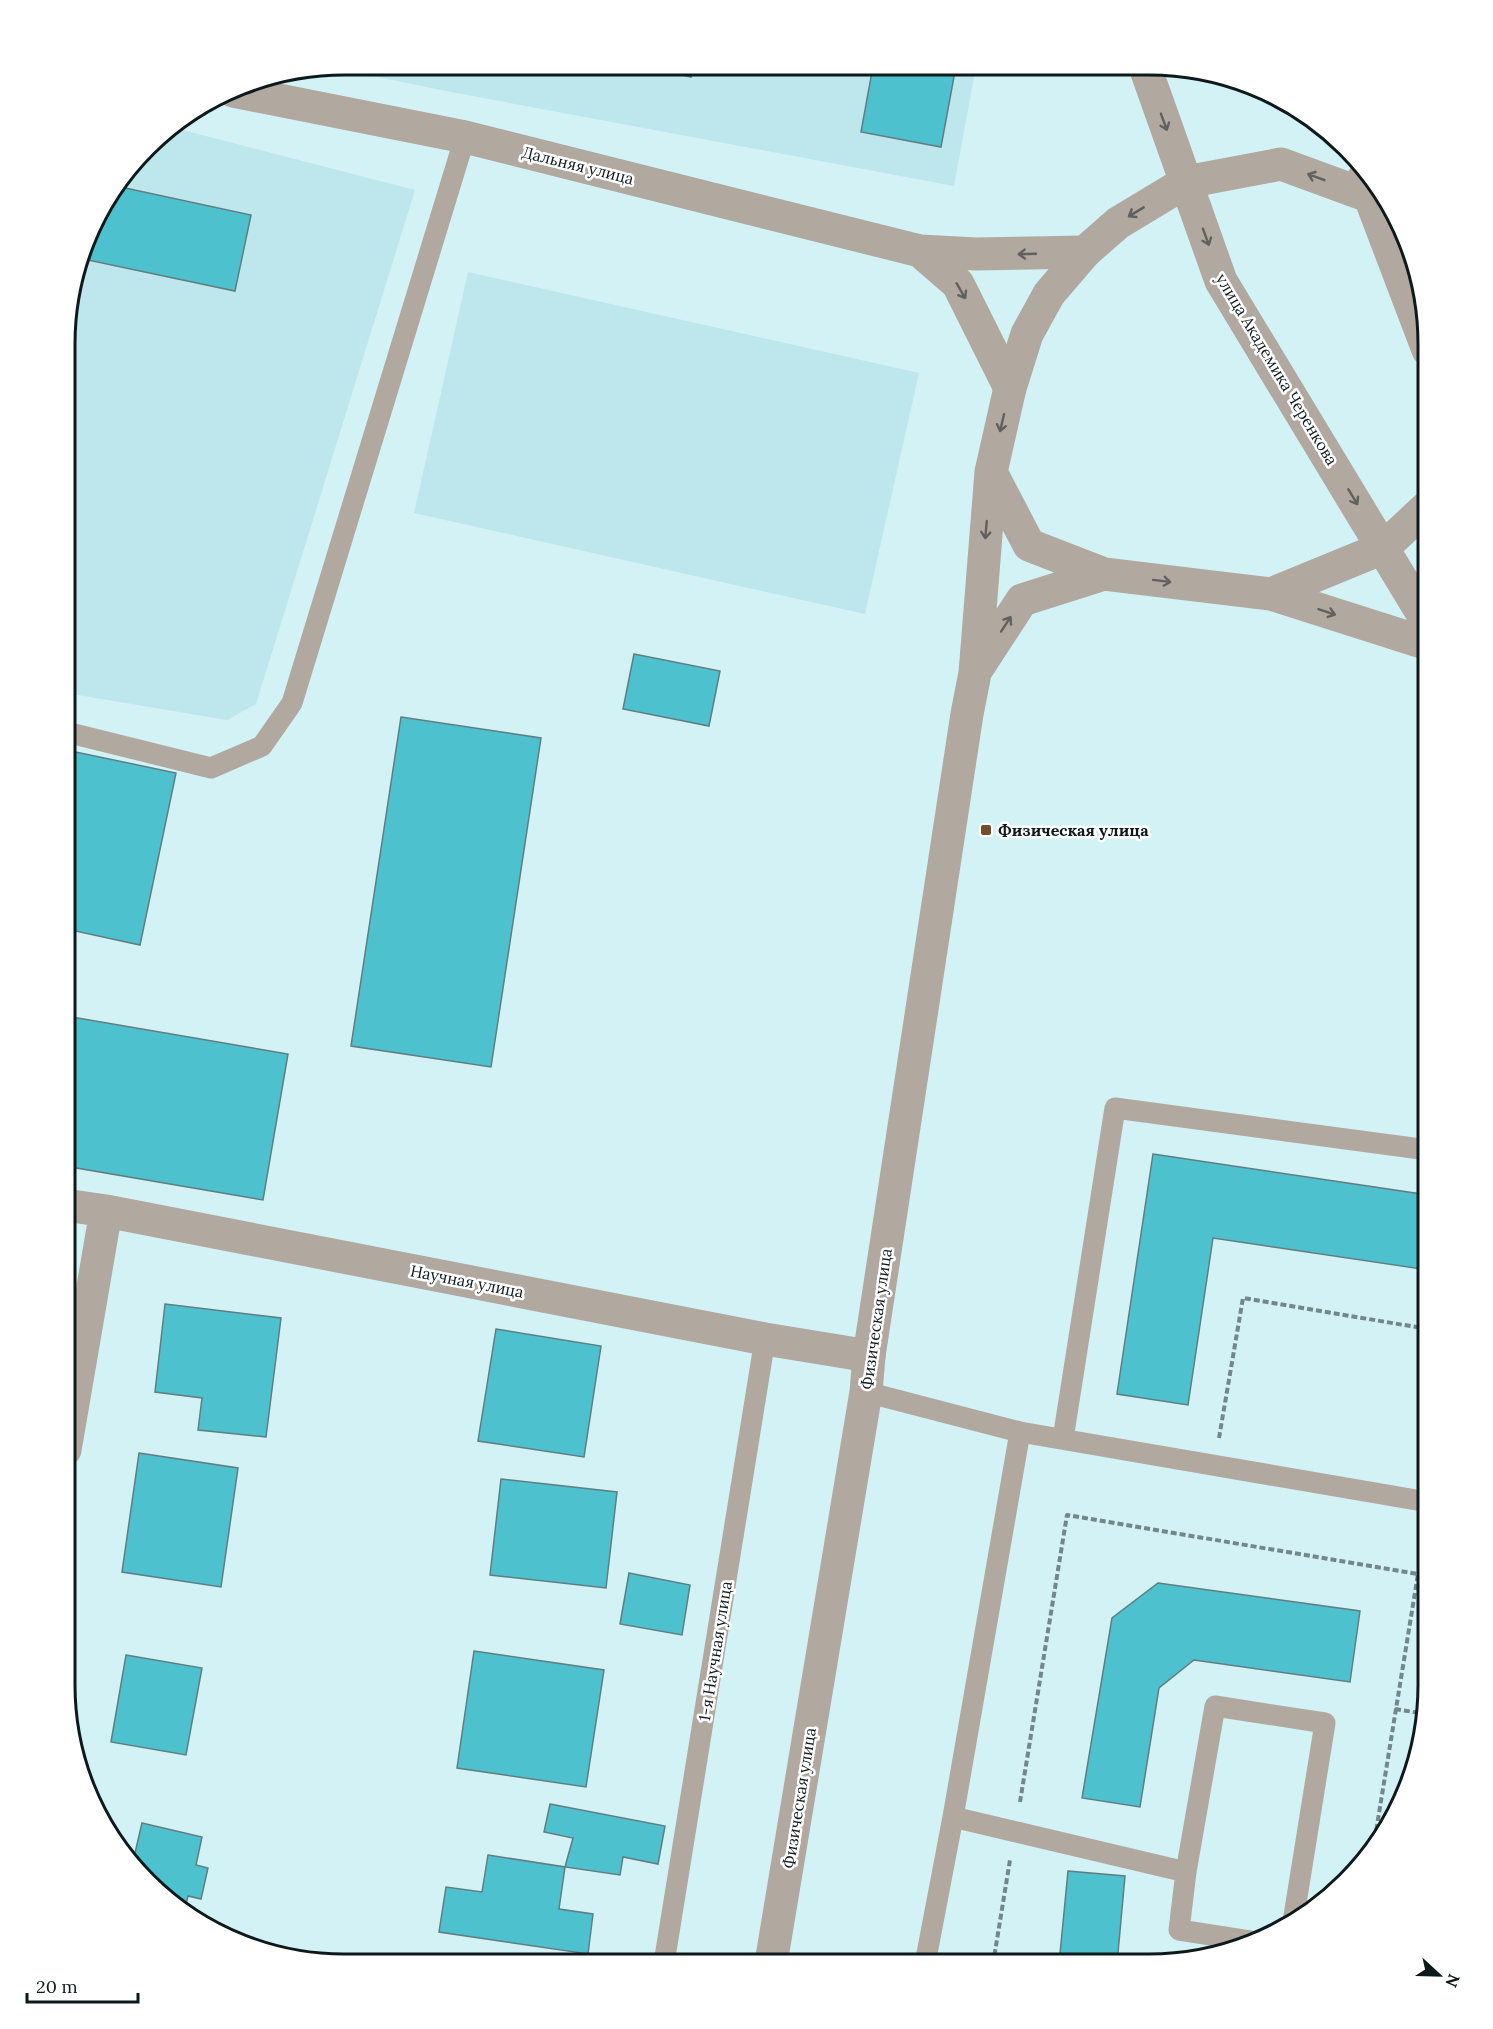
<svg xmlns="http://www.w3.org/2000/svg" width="1493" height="2029" font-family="Lora,serif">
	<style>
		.built { fill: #bde7ec }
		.building { fill: #4ec1ce; stroke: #607e81; stroke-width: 1.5 }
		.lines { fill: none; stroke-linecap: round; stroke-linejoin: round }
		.path { stroke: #72878a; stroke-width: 4; stroke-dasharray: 6 3; stroke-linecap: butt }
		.service { stroke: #b1a8a0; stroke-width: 21 }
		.minor { stroke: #b1a8a0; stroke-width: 33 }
		.tertiary { stroke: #b1a8a0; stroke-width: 33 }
		.oneway { stroke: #60605e }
		.poi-dot { fill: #744d2b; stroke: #fff; stroke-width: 2 }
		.labels { text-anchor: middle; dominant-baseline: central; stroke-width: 5; stroke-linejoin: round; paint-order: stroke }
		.street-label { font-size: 16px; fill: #0e191b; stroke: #fff }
		.poi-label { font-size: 16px; font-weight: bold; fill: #0e191b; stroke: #fff; text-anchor: start }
		.rim { fill: none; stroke: #0e191b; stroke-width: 3 }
	</style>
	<rect width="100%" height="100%" fill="#d2f2f6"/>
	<path class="built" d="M 344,65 L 976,66 L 954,186 L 451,92 L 329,67 Z
		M 171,127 L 415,190 L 256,704 L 227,720 L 66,693 L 67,307 L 102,204 L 160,134 Z
		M 468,272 L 919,373 L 865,614 L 414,513 Z"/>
	<path class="building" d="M 641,65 L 693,66 L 691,77 Z
		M 873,66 L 956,66 L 941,147 L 861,132 Z
		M 116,186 L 251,215 L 235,291 L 83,259 L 102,204 Z
		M 634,654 L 720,671 L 709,726 L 623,709 Z
		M 401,717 L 541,738 L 491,1067 L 351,1046 Z
		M 66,750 L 176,773 L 140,945 L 66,929 Z
		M 66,1016 L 288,1054 L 263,1200 L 65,1166 Z
		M 1153,1154 L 1428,1195 L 1428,1270 L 1213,1238 L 1188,1405 L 1117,1394 Z
		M 165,1304 L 281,1318 L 266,1437 L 198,1430 L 202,1398 L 155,1392 Z
		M 496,1329 L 601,1346 L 584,1457 L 478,1441 Z
		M 139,1453 L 238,1468 L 221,1587 L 122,1572 Z
		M 501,1479 L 617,1492 L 606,1588 L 490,1575 Z
		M 629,1573 L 690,1585 L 682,1635 L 620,1624 Z
		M 1158,1583 L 1360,1611 L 1350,1682 L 1194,1660 L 1159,1688 L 1140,1807 L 1082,1798 L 1112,1618 Z
		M 474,1651 L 604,1670 L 586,1787 L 457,1768 Z
		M 126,1655 L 202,1668 L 186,1755 L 111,1742 Z
		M 550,1804 L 665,1826 L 658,1864 L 623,1857 L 620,1875 L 565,1867 L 573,1838 L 544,1832 Z
		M 142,1823 L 202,1837 L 196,1865 L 208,1868 L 201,1899 L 188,1896 L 184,1913 L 134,1869 L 121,1850 L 135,1853 Z
		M 488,1855 L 565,1867 L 559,1909 L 593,1914 L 588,1954 L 439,1932 L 446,1887 L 482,1892 Z
		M 1068,1871 L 1125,1876 L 1117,1964 L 1059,1964 Z"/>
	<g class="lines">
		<path class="path" d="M 1219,1438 L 1243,1298 L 1428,1329
			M 1395,1709 L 1426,1714
			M 1020,1802 L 1067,1515 L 1418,1574 L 1373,1850
			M 993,1964 L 1010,1860"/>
		<path class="service" d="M 66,732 L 211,768 L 262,746 L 292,703 L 465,137
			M 866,1392 L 1020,1432 L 1428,1502
			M 1063,1439 L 1115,1108 L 1428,1150
			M 953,1817 L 1186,1872
			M 1250,1941 L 1179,1930 L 1186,1872 L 1215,1706 L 1325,1723 L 1293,1922
			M 664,1963 L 765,1339
			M 925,1964 L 953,1817 L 1020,1432"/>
		<path class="minor" d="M 233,91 L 465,137 L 920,251 L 976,254 L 1085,252
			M 920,251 L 958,284 L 1010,388
			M 65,1205 L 106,1211 L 765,1339 L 869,1356
			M 65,1450 L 106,1211"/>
		<path class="tertiary" d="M 1145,67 L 1221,281 L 1428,623
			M 1363,179 L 1428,350
			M 991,472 L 1029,545 L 1104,574 L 1271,594 L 1428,644
			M 1271,594 L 1383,548 L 1428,506
			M 977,669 L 1022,600 L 1104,574
			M 771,1963 L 866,1392 L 869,1356 L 967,714 L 975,673 L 991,472 L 1010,388 L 1027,334 L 1049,294 L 1085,252 L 1118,223 L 1186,182 L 1281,164 L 1371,197"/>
	</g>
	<defs><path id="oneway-shaft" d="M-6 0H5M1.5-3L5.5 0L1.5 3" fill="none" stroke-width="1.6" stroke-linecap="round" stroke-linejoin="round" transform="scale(1.5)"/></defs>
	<g class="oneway">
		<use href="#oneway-shaft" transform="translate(1164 122) rotate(70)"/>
		<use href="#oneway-shaft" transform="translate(1316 177) rotate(-159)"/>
		<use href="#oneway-shaft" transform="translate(1136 212) rotate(149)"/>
		<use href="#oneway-shaft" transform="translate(1206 237) rotate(70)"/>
		<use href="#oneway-shaft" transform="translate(1027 254) rotate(178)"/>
		<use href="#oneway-shaft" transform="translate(961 291) rotate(60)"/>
		<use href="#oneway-shaft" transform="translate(1002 423) rotate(103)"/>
		<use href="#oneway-shaft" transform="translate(1353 497) rotate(59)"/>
		<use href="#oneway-shaft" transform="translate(986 530) rotate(95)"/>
		<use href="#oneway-shaft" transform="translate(1162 581) rotate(7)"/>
		<use href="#oneway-shaft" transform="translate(1327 612) rotate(18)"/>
		<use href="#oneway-shaft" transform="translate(1006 624) rotate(-57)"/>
	</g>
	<rect class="poi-dot" x="980" y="824" width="12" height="12" rx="3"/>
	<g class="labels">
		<g class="street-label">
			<text transform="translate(578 165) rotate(14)">Дальняя улица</text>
			<text transform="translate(1277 369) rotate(59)">улица Академика Черенкова</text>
			<text transform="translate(467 1281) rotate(11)">Научная улица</text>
			<text transform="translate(876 1319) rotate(-82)">Физическая улица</text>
			<text transform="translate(715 1651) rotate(-81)">1-я Научная улица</text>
			<text transform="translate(799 1798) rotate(-81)">Физическая улица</text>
		</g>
		<g class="poi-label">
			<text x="998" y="830">Физическая улица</text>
		</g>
	</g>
	<path d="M0 0H1493V2029H0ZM344 75H1149A269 269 0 0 1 1418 344V1685A269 269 0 0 1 1149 1954H344A269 269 0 0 1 75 1685V344A269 269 0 0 1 344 75Z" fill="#fff" fill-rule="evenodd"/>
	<path class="rim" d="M344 75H1149A269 269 0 0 1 1418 344V1685A269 269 0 0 1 1149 1954H344A269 269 0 0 1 75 1685V344A269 269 0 0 1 344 75Z"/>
	<g transform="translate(1439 1975) rotate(112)" stroke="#ffffff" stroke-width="4.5" paint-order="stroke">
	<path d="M0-4.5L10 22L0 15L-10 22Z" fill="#0e191b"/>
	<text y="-9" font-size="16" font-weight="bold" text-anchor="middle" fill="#0e191b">N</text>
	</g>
	<path d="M27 1993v9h111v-9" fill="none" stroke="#0e191b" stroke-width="3"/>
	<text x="36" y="1993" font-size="18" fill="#0e191b" stroke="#ffffff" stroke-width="4.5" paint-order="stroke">20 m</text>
</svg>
